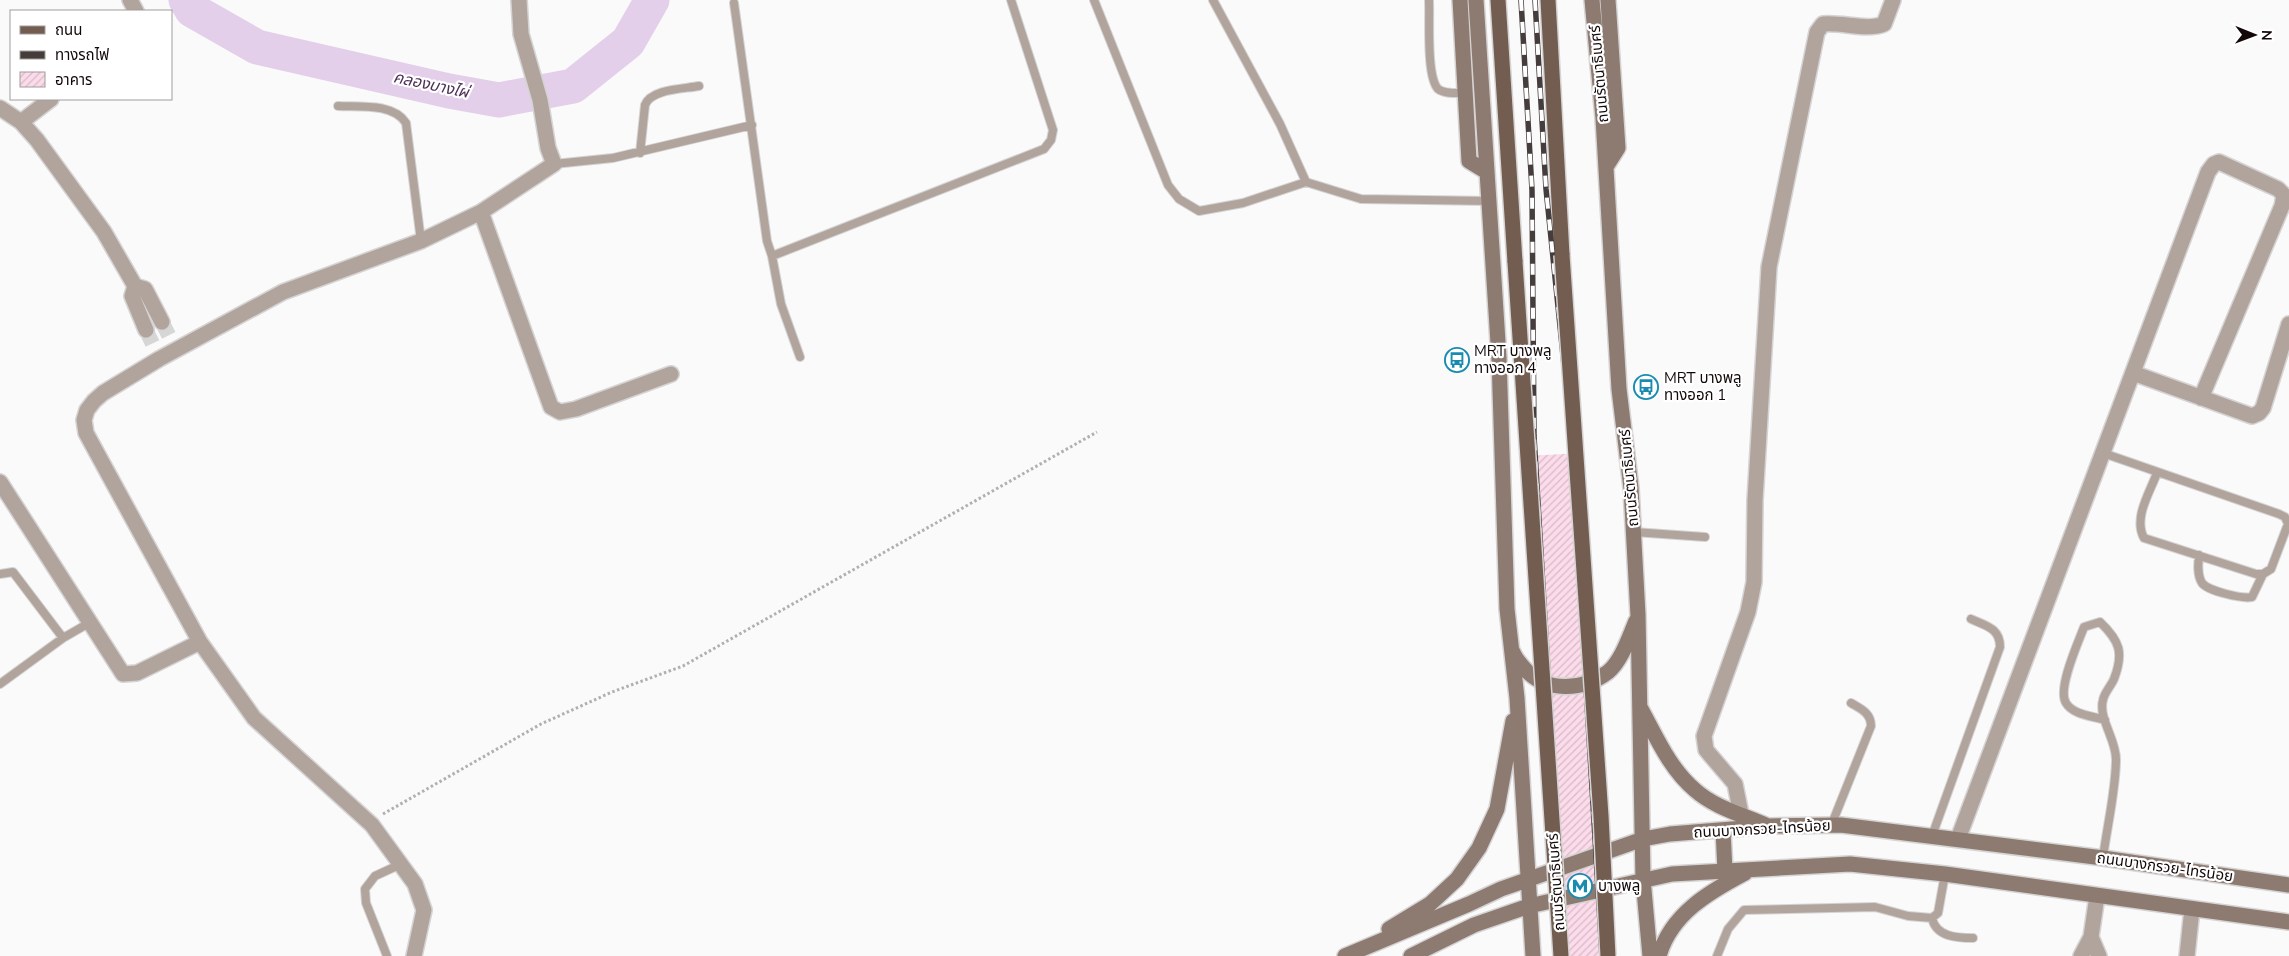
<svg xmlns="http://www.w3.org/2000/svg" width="2289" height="956" font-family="'Nunito Sans','Noto Sans Thai',sans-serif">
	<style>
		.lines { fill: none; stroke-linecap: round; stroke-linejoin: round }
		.river { stroke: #e4cfea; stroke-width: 35 }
		.building { fill: url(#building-hatch) }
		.street-tunnel { stroke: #d7d6d6; stroke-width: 15; stroke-dasharray: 15 8; stroke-linecap: butt }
		.lane-casing { stroke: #d5d3d3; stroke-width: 10 }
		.street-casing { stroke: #d5d3d3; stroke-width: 18 }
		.secondary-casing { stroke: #d5d3d3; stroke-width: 18 }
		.primary-casing { stroke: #d5d3d3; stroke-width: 18 }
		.path { stroke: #b3afaf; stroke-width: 3; stroke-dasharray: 2.5 2.5; stroke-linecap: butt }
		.lane { stroke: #b1a49d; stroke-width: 8 }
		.street { stroke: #b1a49d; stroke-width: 15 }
		.secondary { stroke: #8d7a70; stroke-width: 15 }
		.primary { stroke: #735d51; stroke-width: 15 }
		.rail-casing { stroke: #453c3c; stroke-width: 5.5 }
		.rail { stroke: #fff; stroke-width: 4; stroke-dasharray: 11; stroke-linecap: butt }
		.primary-bridge-casing { stroke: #d5d3d3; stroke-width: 18; stroke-linecap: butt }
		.primary-bridge { stroke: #735d51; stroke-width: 15 }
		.labels { text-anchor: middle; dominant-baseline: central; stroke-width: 4.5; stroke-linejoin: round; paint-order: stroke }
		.street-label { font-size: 15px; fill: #130808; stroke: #fff }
		.poi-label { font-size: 15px; fill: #130808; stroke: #fff; text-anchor: start }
		.water-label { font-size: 16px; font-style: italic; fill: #4d3056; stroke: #fff }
	</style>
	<defs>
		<pattern id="building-hatch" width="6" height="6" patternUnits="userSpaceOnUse" patternTransform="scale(1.25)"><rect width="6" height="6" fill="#fcdbea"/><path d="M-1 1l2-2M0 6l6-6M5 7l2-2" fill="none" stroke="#d7bac7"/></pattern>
	</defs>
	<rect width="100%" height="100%" fill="#fafafa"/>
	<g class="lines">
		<path class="river" d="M 186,0 L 192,10 L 257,47 L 449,91 L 499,100 L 573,86 L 628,42 L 652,0"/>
	</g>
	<path class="building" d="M 1581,453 L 1612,956 L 1558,956 L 1527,456 Z"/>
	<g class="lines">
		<path class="street-tunnel" d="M 162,322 L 171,340
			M 146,330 L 155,349"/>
		<defs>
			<path id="lane" d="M 1094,0 L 1168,185 L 1179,199 L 1199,211 L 1243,203 L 1306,182 L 1361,199 L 1489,201
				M 1213,0 L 1280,124 L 1306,182
				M 1429,0 C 1430,19 1426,76 1438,89 C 1444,94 1457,93 1465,93
				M 734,3 L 767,241 L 772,256 L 1044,149 L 1051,140 L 1053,130 L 1011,0
				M 338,106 C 360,107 393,103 406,123 L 421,241
				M 640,153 L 645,105 C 651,89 683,89 699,86
				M 554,164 L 613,158 L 752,125
				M 772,256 L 781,304 L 800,357
				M 2103,453 L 2279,514 L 2285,517 L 2288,524 L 2271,569 L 2263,574 L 2256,574 L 2144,538 C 2133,518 2150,492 2157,473
				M 1634,532 L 1705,537
				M 2199,555 C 2198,564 2197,575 2202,583 C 2208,591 2242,599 2252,597 L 2263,574
				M 0,574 L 13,572 L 63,638
				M 0,684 L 63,638 L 89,623
				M 1831,826 L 1871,726 C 1871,713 1861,709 1851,703
				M 1932,836 L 2000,647 C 2000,628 1986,626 1971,619
				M 2103,858 C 2107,826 2116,790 2116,759 C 2116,739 2098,718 2103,700 C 2104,693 2111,686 2114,679 C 2124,653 2120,641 2100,622 L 2084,627 C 2078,643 2057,689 2066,703 C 2073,715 2093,716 2105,720
				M 1932,918 C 1936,937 1957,938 1973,938
				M 387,956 L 366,903 L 365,889 L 375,876 L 401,864
				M 1717,956 L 1728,929 L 1744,910 L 1875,907 L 1908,916 L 1932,918 L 1938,913 L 1945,874"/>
			<path id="street" d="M 130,0 L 136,11
				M 0,108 L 21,122 L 37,140 L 104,232 L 135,286 L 145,289 L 162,322
				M 21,122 L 51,99
				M 481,212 L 551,407 L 560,412 L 576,409 L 671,374
				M 135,286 L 132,296 L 146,330
				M 2133,373 L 2252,416 L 2259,413 L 2263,408 L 2289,324
				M 0,482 L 123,674 L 137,673 L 200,642
				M 1741,814 L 1735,784 L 1706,750 L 1704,736 L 1748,612 L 1754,582 L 1755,500 L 1769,267 L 1817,32 L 1823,24 C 1843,22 1867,31 1884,24 L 1893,0
				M 1958,839 L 2208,172 L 2214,164 L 2219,162 L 2278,189 L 2284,195 L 2282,206 L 2201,398
				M 2097,896 L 2091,937 L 2099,956
				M 414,956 L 424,910 L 415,884 L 372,825 L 254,718 L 200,642 L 86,433 L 84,420 L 87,410 L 94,401 L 103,393 L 159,359 L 283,292 L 421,241 L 481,212 L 554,164 L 548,148 L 540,100 L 521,34 L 519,0
				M 2081,956 L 2091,937
				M 2187,956 L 2192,909"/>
			<path id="secondary" d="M 1460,0 L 1469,161 L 1487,172
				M 1476,0 L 1499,358 L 1507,609 L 1517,698 L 1533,956
				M 1592,0 L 1603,118 L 1619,389 L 1631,488 L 1638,615 L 1643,879 L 1650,956
				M 1606,167 L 1618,148 L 1608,0
				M 1513,652 C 1515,658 1519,662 1524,668 C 1545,693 1583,691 1608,672 C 1622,660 1629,637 1636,621
				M 1640,707 C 1656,736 1669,768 1695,790 C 1715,808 1744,815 1768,826
				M 1723,830 L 1725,871
				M 1389,929 L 1430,904 L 1457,879 L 1479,848 L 1497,809 L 1513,721
				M 1345,956 L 1469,904 L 1501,889 L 1643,839 L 1670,834 L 1769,826 L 1841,825 L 2103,858 L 2289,885
				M 1411,956 L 1474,925 L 1529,906 L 1672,874 L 1850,864 L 1945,874 L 2289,922
				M 1659,956 C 1671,914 1709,892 1745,873"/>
			<path id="primary" d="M 1498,0 L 1515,262
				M 1548,0 L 1562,255"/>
		</defs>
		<use href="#lane" class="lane-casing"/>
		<use href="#street" class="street-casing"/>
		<use href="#secondary" class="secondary-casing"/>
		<use href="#primary" class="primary-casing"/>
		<path class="path" d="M 383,814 L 541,724 L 612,692 L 683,666 L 1097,432"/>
		<use href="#lane" class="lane"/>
		<use href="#street" class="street"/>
		<use href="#secondary" class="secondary"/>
		<use href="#primary" class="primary"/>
		<defs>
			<path id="rail" d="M 1521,0 L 1532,190 L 1534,436 L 1565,956
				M 1535,0 L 1546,189 L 1571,434 L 1602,956"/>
		</defs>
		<use href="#rail" class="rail-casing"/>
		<use href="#rail" class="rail"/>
		<defs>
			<path id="primary-bridge" d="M 1562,255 L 1601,816 L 1608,956
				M 1515,262 L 1561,956"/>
		</defs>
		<use href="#primary-bridge" class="primary-bridge-casing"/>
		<use href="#primary-bridge" class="primary-bridge"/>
	</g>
	<defs>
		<symbol id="bus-ring" viewBox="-11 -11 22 22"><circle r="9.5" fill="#fff" stroke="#1a8bb0" stroke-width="1.5"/><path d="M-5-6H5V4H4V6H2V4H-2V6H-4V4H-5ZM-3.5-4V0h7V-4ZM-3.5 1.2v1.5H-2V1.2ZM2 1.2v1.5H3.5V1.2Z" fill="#1a8bb0"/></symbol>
		<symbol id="metro-ring" viewBox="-11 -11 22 22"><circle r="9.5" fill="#fff" stroke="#1a8bb0" stroke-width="1.5"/><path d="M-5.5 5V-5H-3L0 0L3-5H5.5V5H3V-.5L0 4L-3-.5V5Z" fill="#1a8bb0"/></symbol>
	</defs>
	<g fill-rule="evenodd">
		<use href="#bus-ring" x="1443" y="346" width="28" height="28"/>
		<use href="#bus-ring" x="1632" y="373" width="28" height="28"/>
		<use href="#metro-ring" x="1566" y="872" width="28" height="28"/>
	</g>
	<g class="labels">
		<g class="street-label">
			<text transform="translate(1599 74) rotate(-95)">ถนนรัตนาธิเบศร์</text>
			<text transform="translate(1629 478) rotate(-95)">ถนนรัตนาธิเบศร์</text>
			<text transform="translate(1762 829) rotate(-3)">ถนนบางกรวย-ไทรน้อย</text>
			<text transform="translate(2165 867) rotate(8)">ถนนบางกรวย-ไทรน้อย</text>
			<text transform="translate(1556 882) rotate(-94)">ถนนรัตนาธิเบศร์</text>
		</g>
		<g class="poi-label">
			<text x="1474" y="351">MRT บางพลู<tspan x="1474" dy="17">ทางออก 4</tspan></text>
			<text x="1664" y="378">MRT บางพลู<tspan x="1664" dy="17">ทางออก 1</tspan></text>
			<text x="1598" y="886">บางพลู</text>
		</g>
		<g class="water-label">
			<text transform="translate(431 85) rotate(12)">คลองบางไผ่</text>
		</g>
	</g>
	<rect x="10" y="10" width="162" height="90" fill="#ffffff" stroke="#a19c9c"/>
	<rect x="20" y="26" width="25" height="8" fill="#735d51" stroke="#a19c9c"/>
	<text x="55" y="35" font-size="15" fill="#130808">ถนน</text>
	<rect x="20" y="51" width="25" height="8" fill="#453c3c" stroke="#a19c9c"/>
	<text x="55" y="60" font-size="15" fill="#130808">ทางรถไฟ</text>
	<rect x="20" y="72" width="25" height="15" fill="url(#building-hatch)" stroke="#a19c9c"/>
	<text x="55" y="85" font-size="15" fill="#130808">อาคาร</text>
	<g transform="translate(2254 35) rotate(91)" stroke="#ffffff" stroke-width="4" paint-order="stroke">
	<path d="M0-4L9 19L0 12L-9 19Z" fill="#130808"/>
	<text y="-8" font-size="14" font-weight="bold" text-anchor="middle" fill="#130808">N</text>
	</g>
</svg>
